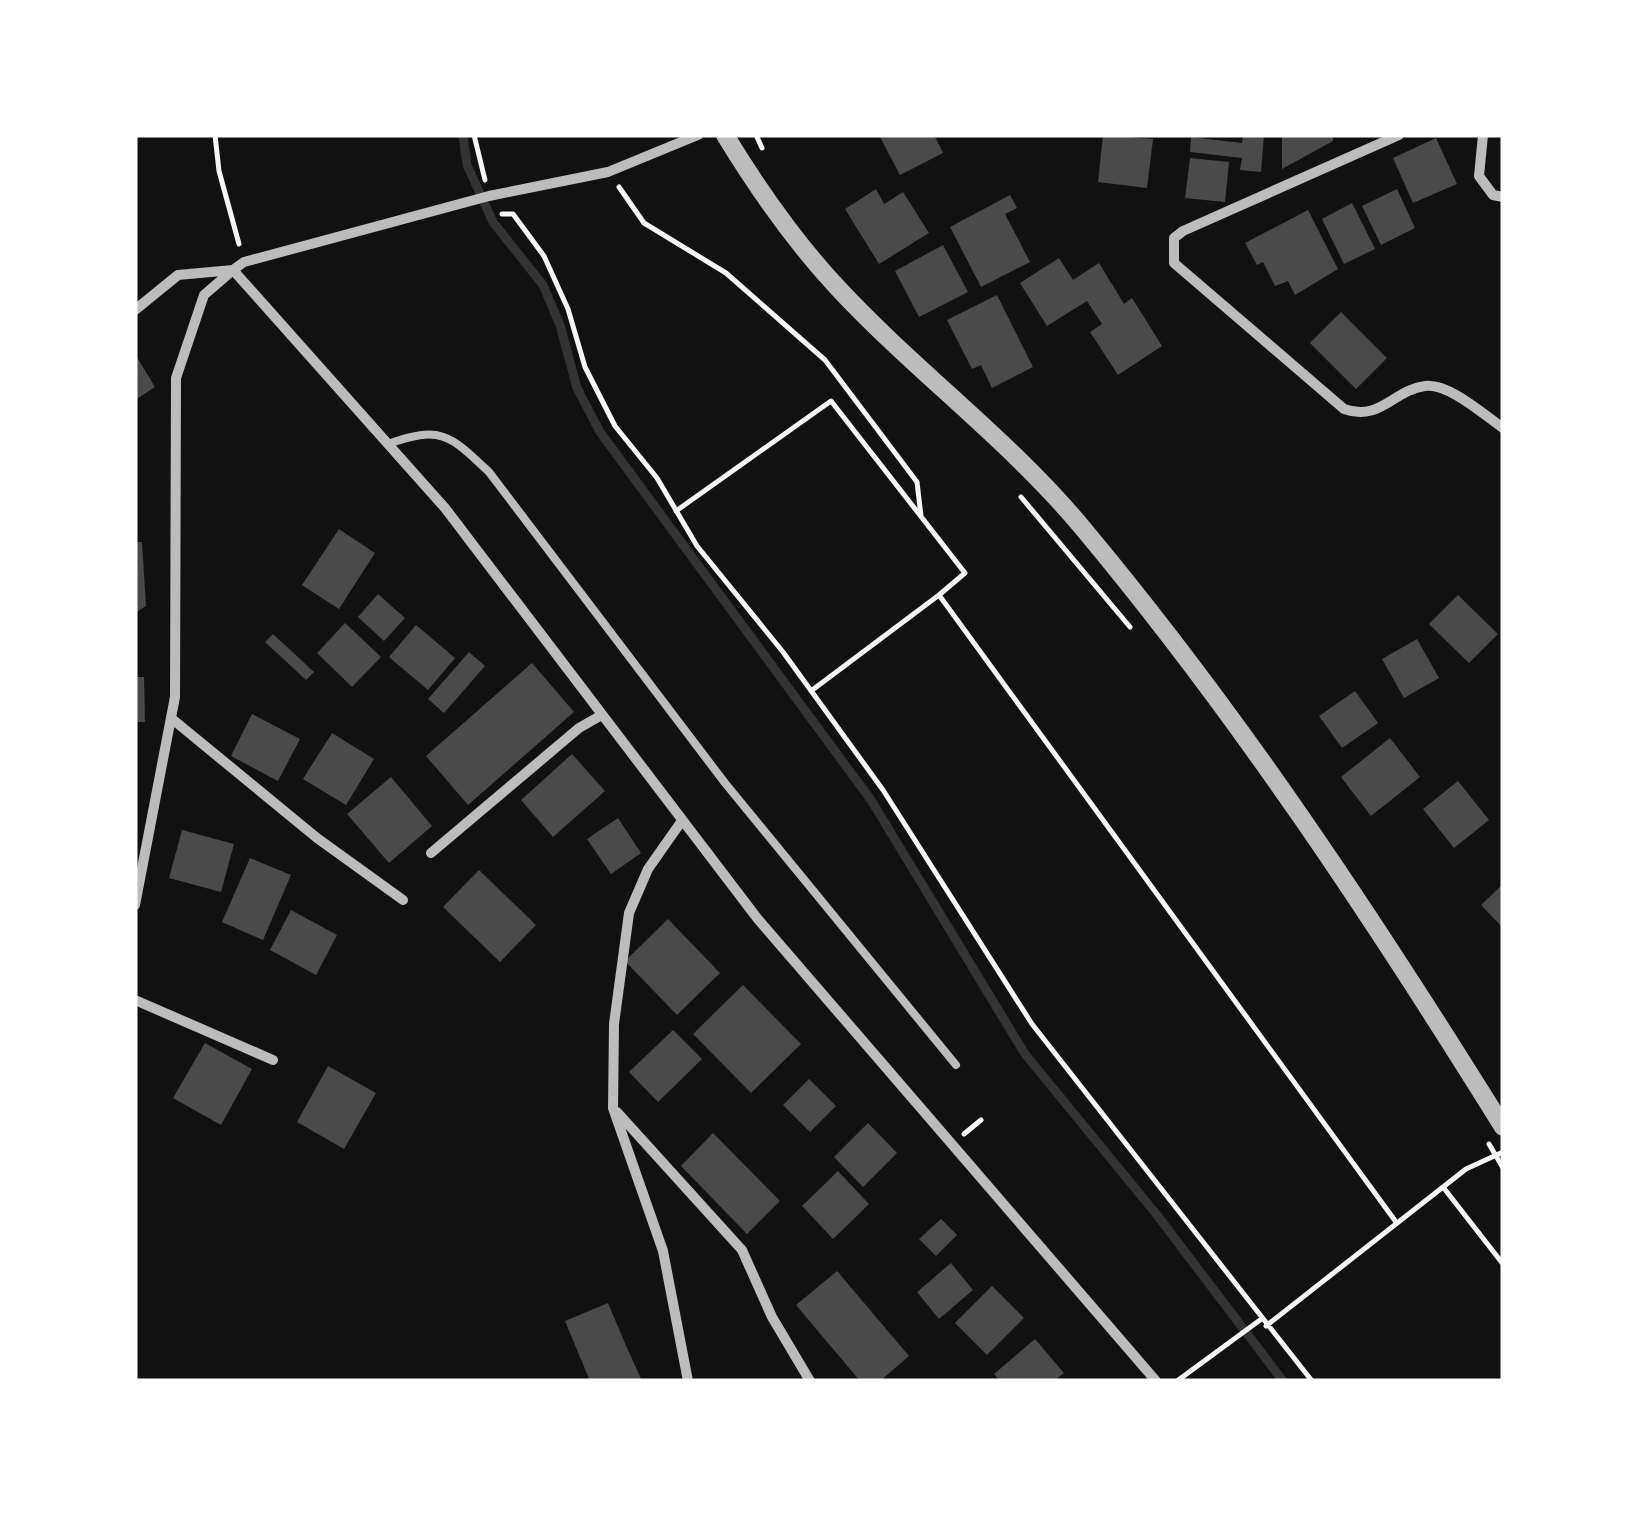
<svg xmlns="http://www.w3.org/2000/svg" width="1638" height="1516" font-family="Bitter,serif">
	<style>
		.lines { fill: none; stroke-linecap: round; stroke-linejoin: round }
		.stream { stroke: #333; stroke-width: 9 }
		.building { fill: #4a4a4a }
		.path { stroke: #f5f5f5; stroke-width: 5 }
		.service { stroke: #bcbcbc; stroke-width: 8 }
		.minor { stroke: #bcbcbc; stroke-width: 10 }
		.tertiary { stroke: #bcbcbc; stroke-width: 18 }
	</style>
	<rect width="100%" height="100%" fill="#111"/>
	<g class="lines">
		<path class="stream" d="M 463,135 L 467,165 L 493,222 L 543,285 L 560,325 L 577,388 L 600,432 L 871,800 L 1025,1054 L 1157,1215 L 1283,1381"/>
	</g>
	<path class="building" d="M 879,135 L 934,135 L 943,153 L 900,175 Z
		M 1103,135 L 1153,139 L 1147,188 L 1098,182 Z
		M 1243,135 L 1264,135 L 1261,172 L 1240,170 L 1242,158 L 1190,152 L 1191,137 L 1242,143 Z
		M 1282,135 L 1333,135 L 1333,141 L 1282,169 Z
		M 1436,138 L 1457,184 L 1413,203 L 1393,158 Z
		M 1190,158 L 1229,162 L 1225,202 L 1185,198 Z
		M 876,189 L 884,204 L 903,192 L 929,233 L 879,264 L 845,209 Z
		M 1397,189 L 1415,228 L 1381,245 L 1362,206 Z
		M 1010,195 L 1017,208 L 1005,214 L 1030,262 L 981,287 L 950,227 Z
		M 1352,203 L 1375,249 L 1344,264 L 1322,219 Z
		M 1308,210 L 1338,269 L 1295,295 L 1288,281 L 1275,286 L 1263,262 L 1257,265 L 1245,243 Z
		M 943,245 L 968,292 L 919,317 L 895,271 Z
		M 1059,258 L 1073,280 L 1099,263 L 1124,304 L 1132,298 L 1162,346 L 1118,375 L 1090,332 L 1102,324 L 1087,301 L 1047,326 L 1020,283 Z
		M 997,295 L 1033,367 L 992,388 L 981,365 L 972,369 L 947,320 Z
		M 1341,312 L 1387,358 L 1356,389 L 1310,343 Z
		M 135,354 L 155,387 L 135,400 Z
		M 339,529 L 375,553 L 339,609 L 302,585 Z
		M 135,542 L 142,542 L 146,606 L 135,613 Z
		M 378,594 L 405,618 L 384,641 L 358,617 Z
		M 1458,595 L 1498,634 L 1469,663 L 1429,624 Z
		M 345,623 L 381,657 L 352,687 L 317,653 Z
		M 416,625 L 455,658 L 428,690 L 389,657 Z
		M 273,634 L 314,672 L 306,680 L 265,642 Z
		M 1417,639 L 1439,678 L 1404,698 L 1382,659 Z
		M 469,652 L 485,666 L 444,713 L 428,699 Z
		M 532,663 L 574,712 L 468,805 L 426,756 Z
		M 135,677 L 144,677 L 145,722 L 135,722 Z
		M 1355,691 L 1378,723 L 1342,748 L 1319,716 Z
		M 252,714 L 300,739 L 278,781 L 231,756 Z
		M 332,733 L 374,759 L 346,805 L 303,779 Z
		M 1390,738 L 1420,777 L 1371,816 L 1341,777 Z
		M 572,754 L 605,791 L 553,837 L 521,800 Z
		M 391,777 L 432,826 L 389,863 L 347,814 Z
		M 1458,781 L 1489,820 L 1454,848 L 1423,809 Z
		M 618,818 L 641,853 L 611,874 L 587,839 Z
		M 182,830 L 234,844 L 221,892 L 169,878 Z
		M 250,858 L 291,875 L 263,940 L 222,922 Z
		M 479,870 L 536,925 L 500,962 L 443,907 Z
		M 1503,884 L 1503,928 L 1481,905 Z
		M 291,910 L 337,935 L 316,975 L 270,950 Z
		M 668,919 L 720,973 L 677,1015 L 625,961 Z
		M 743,985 L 801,1044 L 751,1093 L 693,1034 Z
		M 673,1030 L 702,1059 L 658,1102 L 629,1072 Z
		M 205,1043 L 252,1069 L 221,1125 L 173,1098 Z
		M 328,1066 L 376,1093 L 344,1149 L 297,1122 Z
		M 809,1079 L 836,1106 L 810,1132 L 783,1105 Z
		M 868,1123 L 897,1153 L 863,1187 L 834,1157 Z
		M 713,1133 L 780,1201 L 747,1234 L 681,1166 Z
		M 838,1171 L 869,1204 L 833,1239 L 802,1206 Z
		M 941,1219 L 957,1235 L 936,1256 L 919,1239 Z
		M 951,1263 L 973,1290 L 939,1319 L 917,1292 Z
		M 837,1271 L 909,1356 L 880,1381 L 860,1381 L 796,1305 Z
		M 992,1286 L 1024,1318 L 987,1355 L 955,1323 Z
		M 608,1303 L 624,1341 L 642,1381 L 590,1381 L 565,1321 Z
		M 1035,1339 L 1064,1373 L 1054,1381 L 1000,1381 L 994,1374 Z"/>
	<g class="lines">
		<path class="path" d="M 215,135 L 219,171 L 239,244
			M 474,135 L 485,180
			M 756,135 L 762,148
			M 619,187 L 644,223 L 726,273 L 825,360 L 917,482 L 921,516
			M 502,214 L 513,214 L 544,256 L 568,309 L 585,367 L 615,426 L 657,478 L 697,546 L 783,652 L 883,790 L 1032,1024 L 1312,1381
			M 1021,497 L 1130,627
			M 676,511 L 831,401 L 965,573 L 939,595 L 1396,1222
			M 811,691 L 939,595
			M 964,1134 L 981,1120
			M 1489,1144 L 1503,1168
			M 1443,1187 L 1503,1264
			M 1266,1326 L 1466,1169 L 1503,1152
			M 1177,1381 L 1260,1320"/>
		<path class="service" d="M 388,444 C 441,425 450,435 489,472 L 725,783 L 956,1065"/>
		<path class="minor" d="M 1399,135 L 1183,231 L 1174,238 L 1174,263 L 1344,409 C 1380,422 1393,390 1425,386 C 1449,383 1484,415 1503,428
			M 1483,135 L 1479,176 L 1493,195 L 1503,197
			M 135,310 L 178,275 L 233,270 L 244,262 L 489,196 L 608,172 L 698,135
			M 171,718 L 317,838 L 403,900
			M 681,822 L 648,869 L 629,913 L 614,1024 L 613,1108 L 663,1251 L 688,1381
			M 431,853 L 579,728 L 600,716
			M 135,905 L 175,697 L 176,378 L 204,295 L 233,270 L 445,508 L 757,918 L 1156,1381
			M 135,1000 L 273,1060
			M 617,1112 L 742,1250 L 772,1317 L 810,1381"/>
		<path class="tertiary" d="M 725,135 C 758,189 794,241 837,287 C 915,371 1007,438 1081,526 C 1239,715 1373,918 1503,1127"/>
	</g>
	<rect width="1638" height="1516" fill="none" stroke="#ffffff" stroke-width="275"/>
</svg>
